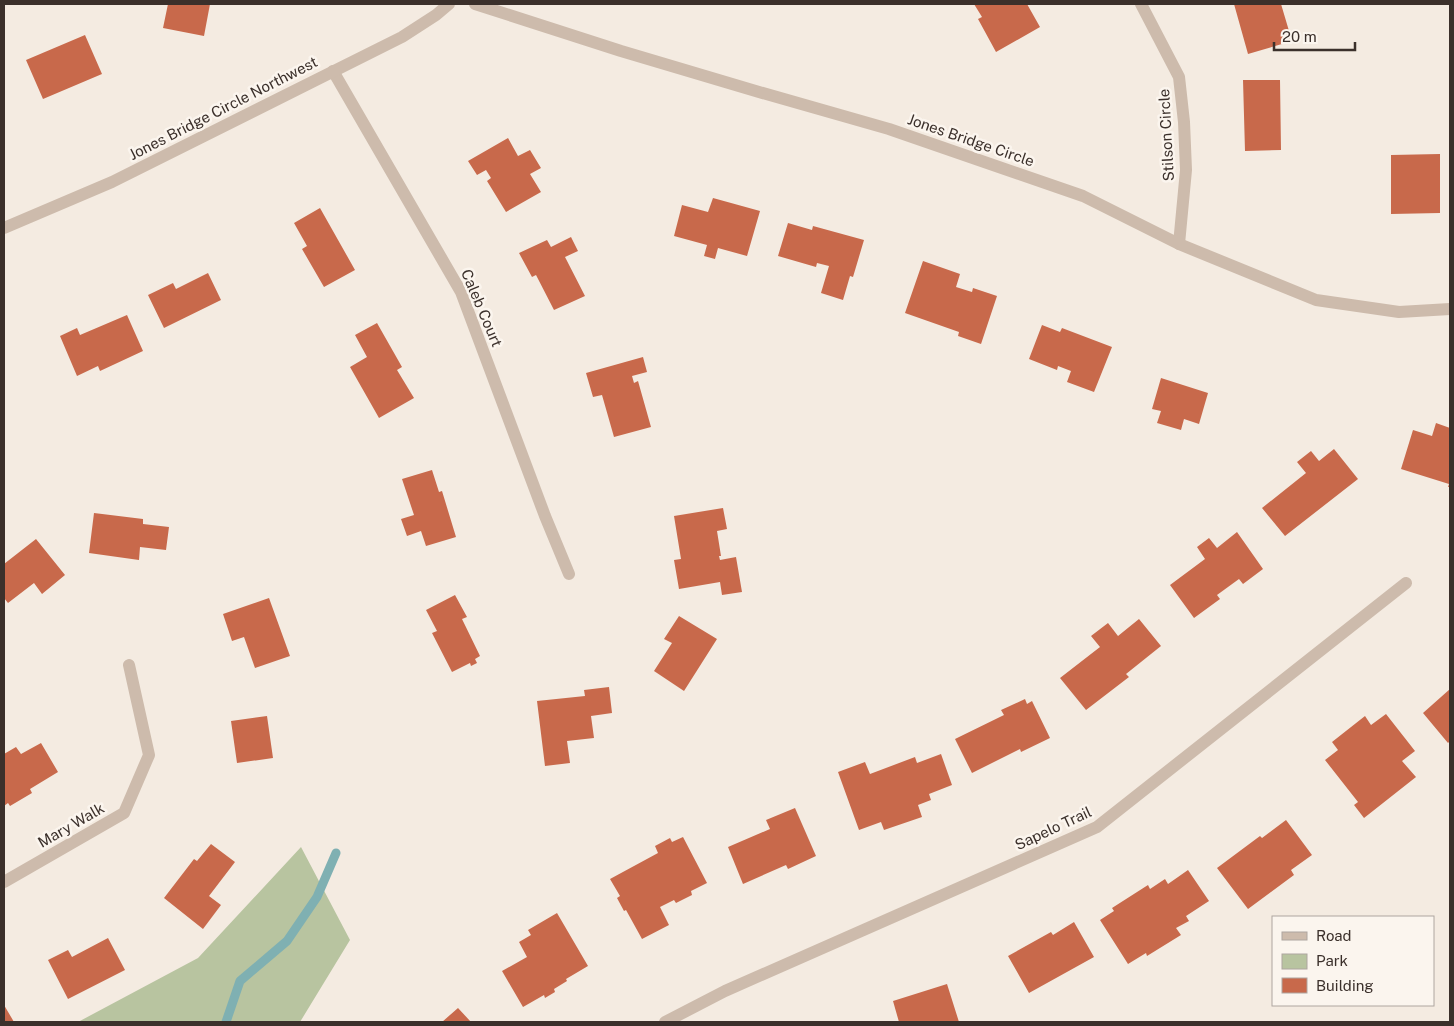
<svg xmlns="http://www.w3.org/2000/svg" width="1454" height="1026" font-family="'Public Sans',sans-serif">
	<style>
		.green { fill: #b8c4a0 }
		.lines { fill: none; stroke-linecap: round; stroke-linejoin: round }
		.stream { stroke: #7fb0b2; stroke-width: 9 }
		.building { fill: #c8694b }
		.minor { stroke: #cdbbac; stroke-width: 12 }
		.tertiary { stroke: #cdbbac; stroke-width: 12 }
		.labels { text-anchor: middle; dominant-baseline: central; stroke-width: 5; stroke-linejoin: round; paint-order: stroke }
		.street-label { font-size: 15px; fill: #3b302b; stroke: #fbf5ee }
	</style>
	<rect width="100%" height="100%" fill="#f4ebe1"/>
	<path class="green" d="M 301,847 L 350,940 L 300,1022 L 78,1022 L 198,958 Z"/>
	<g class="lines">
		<path class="stream" d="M 226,1022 L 240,981 L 287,941 L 317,897 L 336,853"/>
	</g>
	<path class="building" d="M 168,4 L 210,4 L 204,36 L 163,28 Z
		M 974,4 L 1027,4 L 1040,27 L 996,52 L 978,19 L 982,17 Z
		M 1234,4 L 1281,4 L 1292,41 L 1248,54 Z
		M 85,35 L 102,74 L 43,99 L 26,60 Z
		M 1243,80 L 1280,80 L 1281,150 L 1245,151 Z
		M 508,138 L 518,156 L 530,150 L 541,168 L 530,174 L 541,192 L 506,212 L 487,181 L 491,178 L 486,170 L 477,175 L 468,161 Z
		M 1440,154 L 1440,213 L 1391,214 L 1391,155 Z
		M 713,198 L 760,211 L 747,256 L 718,248 L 715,259 L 704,256 L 707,245 L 674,236 L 682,205 L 708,212 Z
		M 320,208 L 355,270 L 324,287 L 302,249 L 307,246 L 294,223 Z
		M 788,223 L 812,230 L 813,226 L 864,240 L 853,277 L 850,276 L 843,300 L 821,293 L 829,266 L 817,263 L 816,267 L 778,256 Z
		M 571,237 L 578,251 L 565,257 L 585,296 L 554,310 L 536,275 L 532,277 L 519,253 L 547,240 L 551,247 Z
		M 923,261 L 960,274 L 956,287 L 972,292 L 973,288 L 997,296 L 981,344 L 958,336 L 959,332 L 905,313 Z
		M 208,273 L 221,300 L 164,328 L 148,295 L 173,283 L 176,289 Z
		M 127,315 L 143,351 L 100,371 L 98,366 L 77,376 L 60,336 L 77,328 L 80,335 Z
		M 377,323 L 402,367 L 397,370 L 414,398 L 379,418 L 350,367 L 367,357 L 355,335 Z
		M 1042,325 L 1060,332 L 1062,328 L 1112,347 L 1094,392 L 1067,382 L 1071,371 L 1058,366 L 1057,370 L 1029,359 Z
		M 643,357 L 647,372 L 632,376 L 634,383 L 638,381 L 651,427 L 614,437 L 602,395 L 593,397 L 586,373 Z
		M 1161,378 L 1208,393 L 1199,424 L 1184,419 L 1181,430 L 1157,423 L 1161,411 L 1152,409 Z
		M 1436,423 L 1450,428 L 1450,487 L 1448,487 L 1449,484 L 1401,469 L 1413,430 L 1432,436 Z
		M 1334,449 L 1358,479 L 1285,536 L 1262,508 L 1306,473 L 1297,462 L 1311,451 L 1319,461 Z
		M 432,470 L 439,492 L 442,491 L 456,537 L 426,546 L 421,531 L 407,536 L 401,519 L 414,515 L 402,479 Z
		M 723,508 L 727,529 L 717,531 L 721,556 L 719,556 L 720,560 L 736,557 L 742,592 L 722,595 L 720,582 L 679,589 L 674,560 L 681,559 L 674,516 Z
		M 94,513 L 143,519 L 143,524 L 169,527 L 166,550 L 140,547 L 139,560 L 89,553 Z
		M 1237,532 L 1263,569 L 1243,584 L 1239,579 L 1217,595 L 1220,599 L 1194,618 L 1170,585 L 1205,559 L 1197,547 L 1209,538 L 1217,548 Z
		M 36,539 L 65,575 L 42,594 L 34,583 L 8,603 L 4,598 L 4,564 Z
		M 455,595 L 467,617 L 462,619 L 480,656 L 475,659 L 477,663 L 471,666 L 470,663 L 452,672 L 432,633 L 437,631 L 426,610 Z
		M 269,598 L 290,656 L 255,668 L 244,637 L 232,641 L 223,614 Z
		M 679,616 L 717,639 L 684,691 L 654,671 L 672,643 L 664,639 Z
		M 1139,619 L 1161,646 L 1126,674 L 1129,677 L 1086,710 L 1060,678 L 1100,647 L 1091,636 L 1108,623 L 1118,636 Z
		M 609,687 L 612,713 L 591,716 L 594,738 L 567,741 L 570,763 L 545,766 L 537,701 L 585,696 L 584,690 Z
		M 1450,689 L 1450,741 L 1448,743 L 1423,713 Z
		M 1025,699 L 1027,704 L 1032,701 L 1050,738 L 1021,752 L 1020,749 L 972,773 L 955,739 L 1004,715 L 1001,710 Z
		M 1386,714 L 1415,751 L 1402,761 L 1416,777 L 1364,818 L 1354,805 L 1358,802 L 1325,760 L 1338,750 L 1332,742 L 1365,716 L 1371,725 Z
		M 267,716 L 273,758 L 237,763 L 231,721 Z
		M 41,743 L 58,772 L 30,789 L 32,793 L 10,806 L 8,803 L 4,806 L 4,754 L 16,747 L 21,754 Z
		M 941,754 L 952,785 L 929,794 L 931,800 L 918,805 L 922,817 L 884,830 L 881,822 L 859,830 L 838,772 L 865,762 L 870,774 L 915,757 L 917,763 Z
		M 795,808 L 816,856 L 788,869 L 786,865 L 743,884 L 728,847 L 770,829 L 766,820 Z
		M 1286,820 L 1312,855 L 1291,870 L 1294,875 L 1248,909 L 1217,868 L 1260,836 L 1262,838 Z
		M 683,837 L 707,883 L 691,891 L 692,895 L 676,903 L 674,900 L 660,907 L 669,925 L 642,939 L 626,910 L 624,911 L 617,898 L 620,896 L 610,879 L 658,853 L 655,846 L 670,838 L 672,842 Z
		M 211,844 L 235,862 L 209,896 L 221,905 L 203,929 L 164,898 L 194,859 L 197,861 Z
		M 1188,870 L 1209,901 L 1186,916 L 1189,921 L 1176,928 L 1181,935 L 1147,956 L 1146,953 L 1128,964 L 1100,920 L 1114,911 L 1112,908 L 1148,885 L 1150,889 L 1165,879 L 1168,884 Z
		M 557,913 L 588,966 L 566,979 L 567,981 L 554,989 L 555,992 L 545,998 L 544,995 L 523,1007 L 502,971 L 527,957 L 519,942 L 531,935 L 528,930 Z
		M 1074,922 L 1094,957 L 1029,993 L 1008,956 L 1051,932 L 1053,935 Z
		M 108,938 L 125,970 L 68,999 L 48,960 L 68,950 L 72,957 Z
		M 947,984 L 959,1022 L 899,1022 L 893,1001 Z
		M 4,1005 L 14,1022 L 4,1022 Z
		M 458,1008 L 471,1022 L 442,1022 Z"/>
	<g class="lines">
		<path class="minor" d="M 1141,4 L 1179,77 L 1184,122 L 1186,170 L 1179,244
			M 333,71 L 461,292 L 545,516 L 569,574
			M 4,882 L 124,813 L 149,755 L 129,665
			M 665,1022 L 725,991 L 1097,827 L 1406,583"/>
		<path class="tertiary" d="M 475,4 L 621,51 L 759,92 L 889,129 L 1083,196 L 1179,244 L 1316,300 L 1399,312 L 1450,309
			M 4,228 L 112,182 L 402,37 L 436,15 L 449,4"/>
	</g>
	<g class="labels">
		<g class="street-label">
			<text transform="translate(223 108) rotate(-27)">Jones Bridge Circle Northwest</text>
			<text transform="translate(1166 135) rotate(-93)">Stilson Circle</text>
			<text transform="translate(971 140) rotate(19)">Jones Bridge Circle</text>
			<text transform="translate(482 308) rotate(67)">Caleb Court</text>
			<text transform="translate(71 825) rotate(-30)">Mary Walk</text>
			<text transform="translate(1053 828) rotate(-25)">Sapelo Trail</text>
		</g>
	</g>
	<rect width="1454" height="1026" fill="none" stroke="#3b302b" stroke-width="10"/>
	<rect x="1272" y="916" width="162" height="90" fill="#fbf5ee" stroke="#aea6a0"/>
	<rect x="1282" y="932" width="25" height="8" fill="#cdbbac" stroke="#aea6a0"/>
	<text x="1316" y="941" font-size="15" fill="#3b302b">Road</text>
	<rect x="1282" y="954" width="25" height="15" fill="#b8c4a0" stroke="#aea6a0"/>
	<text x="1316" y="966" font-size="15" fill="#3b302b">Park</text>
	<rect x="1282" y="978" width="25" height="15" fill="#c8694b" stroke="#aea6a0"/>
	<text x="1316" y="991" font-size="15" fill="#3b302b">Building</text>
	<path d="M1274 42v8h81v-8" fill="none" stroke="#3b302b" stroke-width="2.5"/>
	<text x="1282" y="42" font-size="15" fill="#3b302b" stroke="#fbf5ee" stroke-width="4" paint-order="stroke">20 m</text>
</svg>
